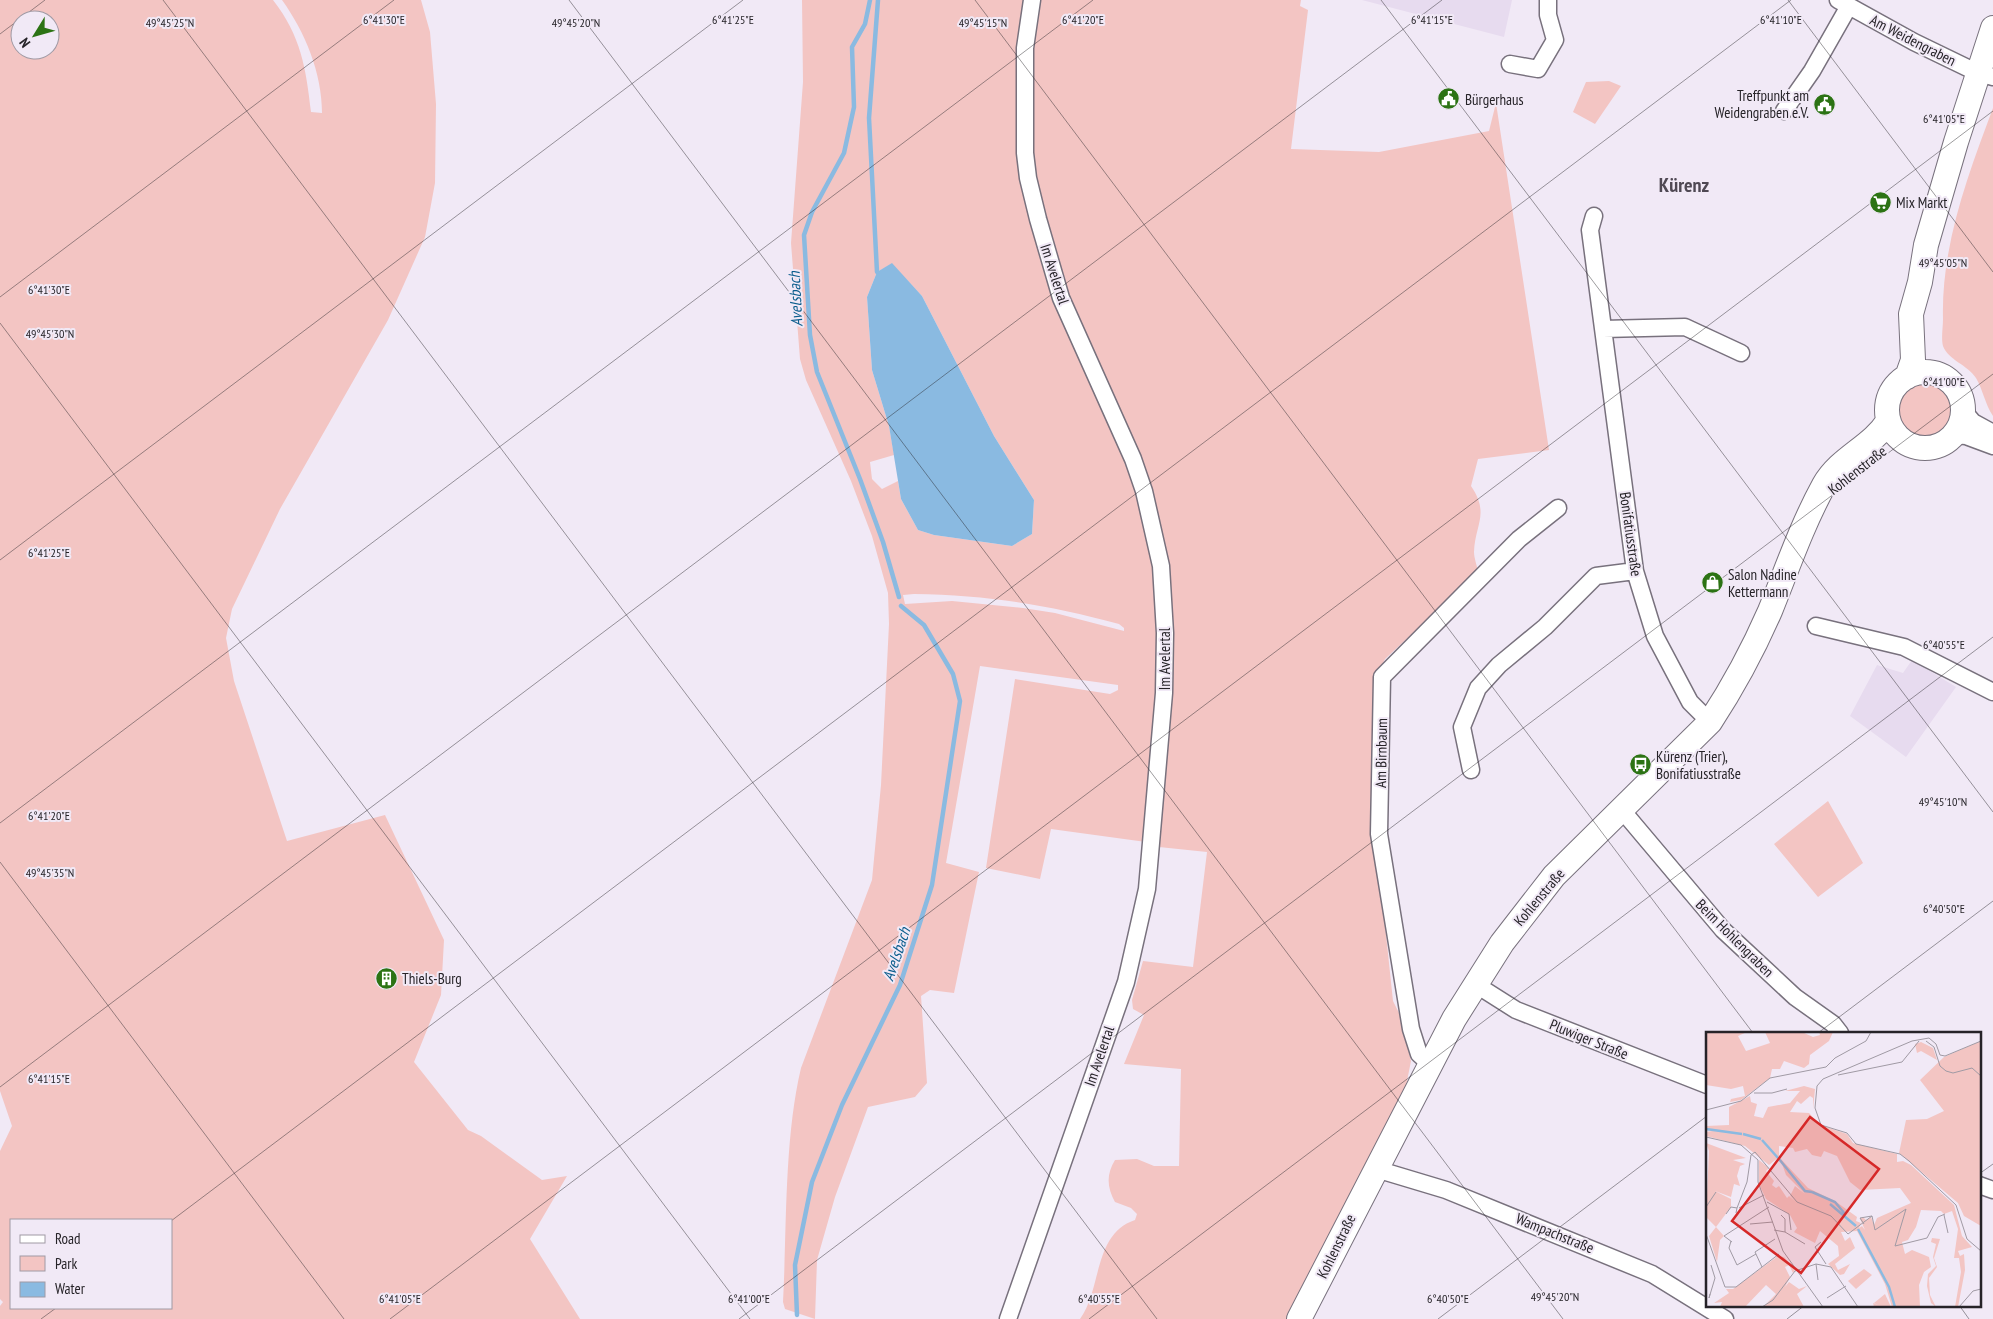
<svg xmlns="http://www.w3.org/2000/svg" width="1993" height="1319" font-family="'PT Sans Narrow',sans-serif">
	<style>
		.built { fill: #e7dbef }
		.green { fill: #f3c5c3; fill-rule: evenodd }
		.water { fill: #8abae1 }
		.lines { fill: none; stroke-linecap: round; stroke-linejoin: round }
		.stream { stroke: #8abae1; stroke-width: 4.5 }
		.minor-casing { stroke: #78717d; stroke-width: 19 }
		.secondary-casing { stroke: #78717d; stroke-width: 26 }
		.minor { stroke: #fff; stroke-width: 16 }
		.secondary { stroke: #fff; stroke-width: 24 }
		.ticks { fill: none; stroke: #262328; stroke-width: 1; stroke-opacity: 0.45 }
		.labels { text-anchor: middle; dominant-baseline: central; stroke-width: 4; stroke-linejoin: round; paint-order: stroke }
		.street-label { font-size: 15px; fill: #262328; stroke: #f1e9f6 }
		.poi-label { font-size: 15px; fill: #262328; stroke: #f1e9f6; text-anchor: start }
		.water-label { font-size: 16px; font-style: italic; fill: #0a5c8c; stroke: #f1e9f6 }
		.district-label { font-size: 20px; font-weight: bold; fill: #4f4853; stroke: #f1e9f6 }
		.inset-river { fill: none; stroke: #8abae1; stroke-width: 2.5 }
		.inset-road { fill: none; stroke: #a09aa4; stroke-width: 1 }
		.view { fill: #d62828; fill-opacity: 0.15; stroke: #d62828; stroke-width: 2.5 }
		.inset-edge { fill: none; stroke: #262328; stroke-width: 2.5 }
		.ticks-label { font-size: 12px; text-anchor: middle; fill: #262328; stroke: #f1e9f6; stroke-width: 4; stroke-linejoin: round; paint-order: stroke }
	</style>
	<rect width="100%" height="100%" fill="#f1e9f6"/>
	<path class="built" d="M 1362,0 L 1512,0 L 1504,37 Z
		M 1912,660 L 1956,687 L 1906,757 L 1850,716 L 1877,665 L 1903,673 Z"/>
	<path class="green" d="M 0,0 L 273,0 C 301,36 306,68 311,112 L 322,113 C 322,73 305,32 282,0 L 421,0 L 430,32 L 436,104 L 435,183 L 425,237 L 388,320 L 280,509 L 232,609 L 226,638 L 234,681 L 287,841 L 385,815 L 444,940 L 441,995 L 414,1062 L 468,1130 L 481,1136 L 542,1180 L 567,1176 L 530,1239 L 580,1319 L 0,1319 L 0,1306 L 3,1302 L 0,1299 L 0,1151 L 12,1126 L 0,1091 ZM 20,20 L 50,20 L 50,50 L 20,50 ZM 11,1220 L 171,1220 L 171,1308 L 11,1308 Z
		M 802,0 L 1026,0 C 1022,21 1021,43 1020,65 C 1018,94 1016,124 1019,153 C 1022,191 1035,228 1048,264 L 1053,263 C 1031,171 1024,94 1038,0 L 1301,0 L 1300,6 L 1308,10 L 1291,149 L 1379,152 L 1489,131 L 1496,103 L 1549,450 L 1478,459 L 1471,486 C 1490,514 1475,524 1474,552 C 1474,558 1477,565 1478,572 L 1385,659 L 1379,671 L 1377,730 L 1373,751 L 1374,821 L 1393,1001 L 1400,1015 L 1411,1061 L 1404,1096 L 1373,1152 L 1330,1242 L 1286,1319 L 1080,1319 C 1102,1289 1093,1234 1135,1220 L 1137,1214 L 1131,1208 L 1115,1202 C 1107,1187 1106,1175 1115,1160 L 1137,1159 L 1154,1166 L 1179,1166 L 1181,1069 L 1124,1064 L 1144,1015 L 1133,1009 L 1132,1000 L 1143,961 L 1193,967 L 1207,852 L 1159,847 L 1168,721 L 1154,727 L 1146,842 L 1051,829 L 1040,879 L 986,868 L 1015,679 L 1110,694 L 1118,690 L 1118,685 L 980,666 L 946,863 L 979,872 L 954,993 L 930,990 L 921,996 L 927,1083 L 915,1097 L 868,1107 L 835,1197 L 817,1260 L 815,1319 L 785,1309 L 783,1302 C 787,1227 784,1140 801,1068 L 872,880 L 881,785 L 889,624 L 888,593 L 872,536 L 851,481 L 806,380 L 800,359 L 791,243 L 803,82 ZM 892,264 L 922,296 L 994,436 L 1034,500 L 1032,534 L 1012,546 L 934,535 L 918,530 L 901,499 L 898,481 L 882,489 L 872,479 L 870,462 L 894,455 L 889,426 L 872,370 L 867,297 L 877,272 ZM 914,594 C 988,595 1048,605 1119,624 L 1124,628 L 1124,631 L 1055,613 L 1023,608 L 952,601 L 905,604 L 903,595 Z
		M 1609,81 L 1621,86 L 1595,124 L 1573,112 L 1586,82 Z
		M 1993,108 L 1993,416 C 1985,404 1983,390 1976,378 C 1968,365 1948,360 1943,346 C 1941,338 1943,327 1943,319 C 1941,246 1968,175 1993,108 Z
		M1899 410a28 28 0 1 1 56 0a28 28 0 1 1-56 0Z
		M 1828,801 L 1863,863 L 1818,897 L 1774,844 Z"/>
	<path class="water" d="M 892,263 L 922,296 L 994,436 L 1034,500 L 1032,534 L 1012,546 L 934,535 L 918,530 L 901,499 L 889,426 L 872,370 L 867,297 L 877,272 Z"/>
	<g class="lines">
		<path class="stream" d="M 870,0 L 865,24 L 852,47 L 854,107 L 844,153 L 812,212 L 804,235 L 810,335 L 817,372 L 860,479 L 883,542 L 899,597
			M 877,272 L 869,118 L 878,0
			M 797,1315 L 795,1265 L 812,1182 L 842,1105 L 900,985 L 932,885 L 960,701 L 953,674 L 924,625 L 901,606"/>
		<defs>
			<path id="minor" d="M 1838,0 L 1914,42 L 1978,73 L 1993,77
				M 1510,64 L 1538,69 L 1555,40 L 1548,15 L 1548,0
				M 1784,111 L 1812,71 L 1849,6
				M 1594,216 L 1590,230 L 1635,571 L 1655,636 L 1690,702 L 1710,722
				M 1603,329 L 1685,327 L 1741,353
				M 1963,410 L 1973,422 L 1993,433
				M 1953,435 L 1966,436 L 1993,446
				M 1816,626 L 1904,647 L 1993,692
				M 1471,770 L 1462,727 L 1478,688 L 1499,665 L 1545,627 L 1596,576 L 1635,571
				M 1621,809 L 1723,930 L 1795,997 L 1833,1024 L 1840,1033
				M 1475,984 L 1516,1010 L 1707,1085
				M 1430,1064 L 1419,1054 L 1411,1029 L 1379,834 L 1382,677 L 1519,539 L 1558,508
				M 1376,1169 L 1446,1190 L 1652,1274 L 1725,1319
				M 1979,1185 L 1993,1190
				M 1008,1319 L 1126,982 L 1147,889 L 1164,693 L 1165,633 L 1161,566 L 1144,491 L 1133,459 L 1061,298 L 1038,219 L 1028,178 L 1025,153 L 1025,48 L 1032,0"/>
			<path id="secondary" d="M1887 410a38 38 0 1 1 76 0a38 38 0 1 1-76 0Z
				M 1907,377 L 1913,360 L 1911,314 L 1920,282 L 1926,245 L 1956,142 L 1993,28
				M 1299,1319 L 1454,1019 L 1502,943 L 1554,876 L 1710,722 C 1733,687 1753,650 1770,611 C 1787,569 1802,525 1824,485 C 1840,457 1872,447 1888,421"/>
		</defs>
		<use href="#minor" class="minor-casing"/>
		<use href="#secondary" class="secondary-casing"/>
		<use href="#minor" class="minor"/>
		<use href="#secondary" class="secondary"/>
	</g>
	<path class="ticks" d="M 163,0 L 1157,1319M 569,0 L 1563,1319M 975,0 L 1753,1033M 1381,0 L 1993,812M 1788,0 L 1993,272M 0,34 L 45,0M 0,297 L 394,0M 0,323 L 750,1319M 0,560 L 743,0M 0,823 L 1093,0M 0,862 L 344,1319M 1818,1033 L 1993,901M 0,1087 L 1442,0M 1979,1174 L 1993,1164M 171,1221 L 1791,0M 1959,1305 L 1969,1319M 41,1319 L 56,1308M 390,1319 L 1993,111M 739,1319 L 1993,374M 1089,1319 L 1993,637M 1438,1319 L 1707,1116M 1787,1319 L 1805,1305"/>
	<defs>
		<symbol id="civic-disc" viewBox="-11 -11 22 22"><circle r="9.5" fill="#2c7314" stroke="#f1e9f6"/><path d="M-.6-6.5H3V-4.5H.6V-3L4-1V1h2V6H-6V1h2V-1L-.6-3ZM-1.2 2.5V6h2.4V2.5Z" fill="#fff"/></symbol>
		<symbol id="supermarket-disc" viewBox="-11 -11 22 22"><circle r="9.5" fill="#2c7314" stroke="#f1e9f6"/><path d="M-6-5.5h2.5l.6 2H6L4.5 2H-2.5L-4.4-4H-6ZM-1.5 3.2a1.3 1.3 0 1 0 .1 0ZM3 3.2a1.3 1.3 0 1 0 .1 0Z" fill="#fff"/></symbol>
		<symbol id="shop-disc" viewBox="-11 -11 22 22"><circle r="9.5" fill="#2c7314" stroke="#f1e9f6"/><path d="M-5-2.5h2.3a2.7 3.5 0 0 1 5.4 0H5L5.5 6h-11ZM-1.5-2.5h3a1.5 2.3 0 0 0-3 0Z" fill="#fff"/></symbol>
		<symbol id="bus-disc" viewBox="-11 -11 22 22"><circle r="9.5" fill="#2c7314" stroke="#f1e9f6"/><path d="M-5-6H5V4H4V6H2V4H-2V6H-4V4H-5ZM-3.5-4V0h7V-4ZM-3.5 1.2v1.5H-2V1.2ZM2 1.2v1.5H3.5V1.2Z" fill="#fff"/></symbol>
		<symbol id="building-disc" viewBox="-11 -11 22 22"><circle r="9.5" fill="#2c7314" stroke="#f1e9f6"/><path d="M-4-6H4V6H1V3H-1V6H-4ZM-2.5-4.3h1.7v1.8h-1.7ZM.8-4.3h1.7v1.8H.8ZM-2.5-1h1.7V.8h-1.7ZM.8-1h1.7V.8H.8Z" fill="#fff"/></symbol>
	</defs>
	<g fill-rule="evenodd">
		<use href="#civic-disc" x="1436" y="86" width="25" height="25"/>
		<use href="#civic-disc" x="1812" y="92" width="25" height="25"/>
		<use href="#supermarket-disc" x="1868" y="190" width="25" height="25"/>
		<use href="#shop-disc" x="1700" y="570" width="25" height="25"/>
		<use href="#bus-disc" x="1628" y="752" width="25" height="25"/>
		<use href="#building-disc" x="374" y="966" width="25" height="25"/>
	</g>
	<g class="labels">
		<g class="street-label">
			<text transform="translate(1913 40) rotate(27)">Am Weidengraben</text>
			<text transform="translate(1055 274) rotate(72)">Im Avelertal</text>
			<text transform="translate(1857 470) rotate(-38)">Kohlenstraße</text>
			<text transform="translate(1631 534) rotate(82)">Bonifatiusstraße</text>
			<text transform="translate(1164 659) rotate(-90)">Im Avelertal</text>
			<text transform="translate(1381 753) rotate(-89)">Am Birnbaum</text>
			<text transform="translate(1539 897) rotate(-50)">Kohlenstraße</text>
			<text transform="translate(1735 938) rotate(45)">Beim Hohlengraben</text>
			<text transform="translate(1589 1039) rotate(22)">Pluwiger Straße</text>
			<text transform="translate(1099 1056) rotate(-71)">Im Avelertal</text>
			<text transform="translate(1555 1233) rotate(22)">Wampachstraße</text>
			<text transform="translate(1336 1246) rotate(-64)">Kohlenstraße</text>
		</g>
		<g class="poi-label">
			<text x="1809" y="95" text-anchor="end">Treffpunkt am<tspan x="1809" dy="17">Weidengraben e.V.</tspan></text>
			<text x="1465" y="99">Bürgerhaus</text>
			<text x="1896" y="202">Mix Markt</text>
			<text x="1728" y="574">Salon Nadine<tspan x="1728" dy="17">Kettermann</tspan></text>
			<text x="1656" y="756">Kürenz (Trier),<tspan x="1656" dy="17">Bonifatiusstraße</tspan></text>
			<text x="402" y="978">Thiels-Burg</text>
		</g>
		<g class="water-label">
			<text transform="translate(795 299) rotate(-93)">Avelsbach</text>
			<text transform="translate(896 954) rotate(-71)">Avelsbach</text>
		</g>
		<g class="district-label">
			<text x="1684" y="185">Kürenz</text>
		</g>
	</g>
	<g transform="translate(1706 1032)">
		<rect width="275" height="275" fill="#f1e9f6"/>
		<path d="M 0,0 L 41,0 L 32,4 L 40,19 L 64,11 L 59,0 L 96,0 L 107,5 L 114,3 L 113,0 L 127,0 L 123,9 L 104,23 L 103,32 L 98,36 L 78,29 L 74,37 L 66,37 L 64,46 L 35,68 L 24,70 L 25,67 L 39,64 L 37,54 L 25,57 L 0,53 ZM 275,9 L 275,194 L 258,184 L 252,171 L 193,121 L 200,88 L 221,87 L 238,79 L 214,48 L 238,25 ZM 215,10 L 227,16 L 231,28 L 215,19 L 211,21 L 209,12 ZM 98,54 L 109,57 L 107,77 L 107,66 L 104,64 L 95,72 L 91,69 L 84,80 L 103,81 L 114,93 L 141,102 L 147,111 L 191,122 L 191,130 L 197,129 L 205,133 L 248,173 L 256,204 L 266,215 L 252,219 L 254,224 L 258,222 L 259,238 L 252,275 L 249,275 L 255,240 L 253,226 L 248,226 L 252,197 L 246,179 L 238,182 L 235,179 L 215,178 L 210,195 L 202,208 L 196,210 L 199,222 L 191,223 L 199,222 L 206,218 L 223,225 L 225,235 L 218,240 L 213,253 L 214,275 L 186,275 L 179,252 L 151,199 L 135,200 L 139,209 L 144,205 L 149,216 L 129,232 L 132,238 L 144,232 L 138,242 L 134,243 L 122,232 L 133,224 L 132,214 L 114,199 L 109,211 L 88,200 L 91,196 L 84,183 L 60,167 L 53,152 L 53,128 L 63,136 L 60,139 L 68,149 L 66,153 L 70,156 L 73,154 L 81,166 L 83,164 L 89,169 L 84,164 L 89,154 L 99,162 L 80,143 L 74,126 L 102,156 L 129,169 L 151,185 L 150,189 L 155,191 L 153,196 L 156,194 L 159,198 L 154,187 L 157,185 L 160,188 L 165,185 L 168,193 L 171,186 L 205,171 L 194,156 L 154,158 L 144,150 L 131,124 L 118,119 L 115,125 L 106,123 L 101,117 L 89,120 L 87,116 L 73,114 L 73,125 L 63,133 L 39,114 L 0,104 L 0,100 L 6,99 L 0,98 L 0,94 L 23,93 L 23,75 L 44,64 L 45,70 L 51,72 L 48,84 L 57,86 L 62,75 L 84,71 L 94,59 L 79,59 ZM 0,111 L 40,126 L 27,128 L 39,132 L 34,134 L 31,144 L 34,154 L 28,152 L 25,165 L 9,159 L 25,167 L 25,175 L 10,195 L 0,185 L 3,119 ZM 10,195 L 18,204 L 14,208 L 11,230 L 3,204 ZM 226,206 L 234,207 L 228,226 L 231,235 L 223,246 L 224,263 L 230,275 L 225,271 L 221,254 L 222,242 L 230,234 L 227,225 L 230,212 L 225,210 ZM 72,224 L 78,225 L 89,238 L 87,241 L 83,233 L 79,235 L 84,245 L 79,255 L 83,250 L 93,257 L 101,254 L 91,262 L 98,275 L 57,275 L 70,262 L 60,253 L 39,275 L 14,275 L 16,270 L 8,271 L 23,261 L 20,257 L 27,257 ZM 158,237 L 166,243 L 150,257 L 142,249 ZM 179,262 L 185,275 L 168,275 L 167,271 L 172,273 L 168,271 Z" fill="#f3c5c3"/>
		<path class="inset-river" d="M 0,97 L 36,102M 37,102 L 55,107M 56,108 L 72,126M 73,127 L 99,159 L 106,160M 106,160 L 129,170 L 139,182M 124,172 L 150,194M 152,197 L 183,255 L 189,275"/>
		<path class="inset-road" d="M 220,9 L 228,15 L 234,34 L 240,39 L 247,41 L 266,36 L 275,44M 275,9 L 239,24 L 234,23 L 230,12 L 223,6 L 206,9 L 117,47 L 111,54 L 109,76 L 115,93 L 141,101 L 150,112 L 194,122 L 203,129 L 250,173 L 261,207 L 275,219M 132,43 L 196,30 L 213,9M 48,61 L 66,61 L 81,57M 0,78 L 35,69 L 64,46 L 120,35 L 129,26 L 160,9 L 165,0M 0,105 L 35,113 L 52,128 L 52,150 L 77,219 L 117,275M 61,170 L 83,182 L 85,198M 0,175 L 10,160M 31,176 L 41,150 L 45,123 L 49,120 L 91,170 L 125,184 L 142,202 L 166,184 L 169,198 L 200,177 L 189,214 L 221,206 L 232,185 L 239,182M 33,176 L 58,163M 20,182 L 25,175 L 31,176 L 30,181M 75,183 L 79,187 L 79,200M 238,183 L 242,201M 44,192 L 67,190M 158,192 L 154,186 L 166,184M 68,198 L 79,200 L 99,212M 0,202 L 19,255 L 30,255 L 73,222M 25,209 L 23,216 L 31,233 L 50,222M 26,210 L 18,204 L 63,175M 115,210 L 109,215 L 120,232M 110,232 L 112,248M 56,235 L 49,220 L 69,207M 4,262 L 3,266 L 9,246 L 5,233M 121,266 L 140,254M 56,275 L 67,268 L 89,239 L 110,232 L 125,235 L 152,275M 253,275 L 267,259 L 275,257"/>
		<path class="view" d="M 104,85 L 173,137 L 95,241 L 26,189 Z"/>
		<rect width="275" height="275" class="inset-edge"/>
	</g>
	<g class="ticks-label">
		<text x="384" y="24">6°41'30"E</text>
		<text x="733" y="24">6°41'25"E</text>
		<text x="1083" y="24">6°41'20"E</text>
		<text x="1432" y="24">6°41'15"E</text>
		<text x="1781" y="24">6°41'10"E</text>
		<text x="170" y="27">49°45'25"N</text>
		<text x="576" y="27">49°45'20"N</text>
		<text x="983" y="27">49°45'15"N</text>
		<text x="1944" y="123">6°41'05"E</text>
		<text x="1943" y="267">49°45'05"N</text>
		<text x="49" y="294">6°41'30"E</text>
		<text x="50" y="338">49°45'30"N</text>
		<text x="1944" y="386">6°41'00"E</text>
		<text x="49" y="557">6°41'25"E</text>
		<text x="1944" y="649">6°40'55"E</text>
		<text x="1943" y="806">49°45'10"N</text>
		<text x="49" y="820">6°41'20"E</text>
		<text x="50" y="877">49°45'35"N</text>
		<text x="1944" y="913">6°40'50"E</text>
		<text x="49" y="1083">6°41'15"E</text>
		<text x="1555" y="1301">49°45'20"N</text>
		<text x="400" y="1303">6°41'05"E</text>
		<text x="749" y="1303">6°41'00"E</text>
		<text x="1099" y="1303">6°40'55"E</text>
		<text x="1448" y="1303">6°40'50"E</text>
	</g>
	<rect x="10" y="1219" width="162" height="90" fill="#f1e9f6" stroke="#a09aa4"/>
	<rect x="20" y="1235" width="25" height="8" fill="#ffffff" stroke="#a09aa4"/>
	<text x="55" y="1244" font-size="15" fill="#262328">Road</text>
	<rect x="20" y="1256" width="25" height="15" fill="#f3c5c3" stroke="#a09aa4"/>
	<text x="55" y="1269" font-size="15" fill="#262328">Park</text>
	<rect x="20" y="1282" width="25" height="15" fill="#8abae1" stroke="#a09aa4"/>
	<text x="55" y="1294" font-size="15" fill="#262328">Water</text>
	<g transform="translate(35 35) rotate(233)"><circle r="24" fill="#f1e9f6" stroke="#a09aa4"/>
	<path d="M0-4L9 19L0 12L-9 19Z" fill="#2c7314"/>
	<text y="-8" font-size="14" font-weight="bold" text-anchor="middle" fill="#262328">N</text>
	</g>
</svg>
